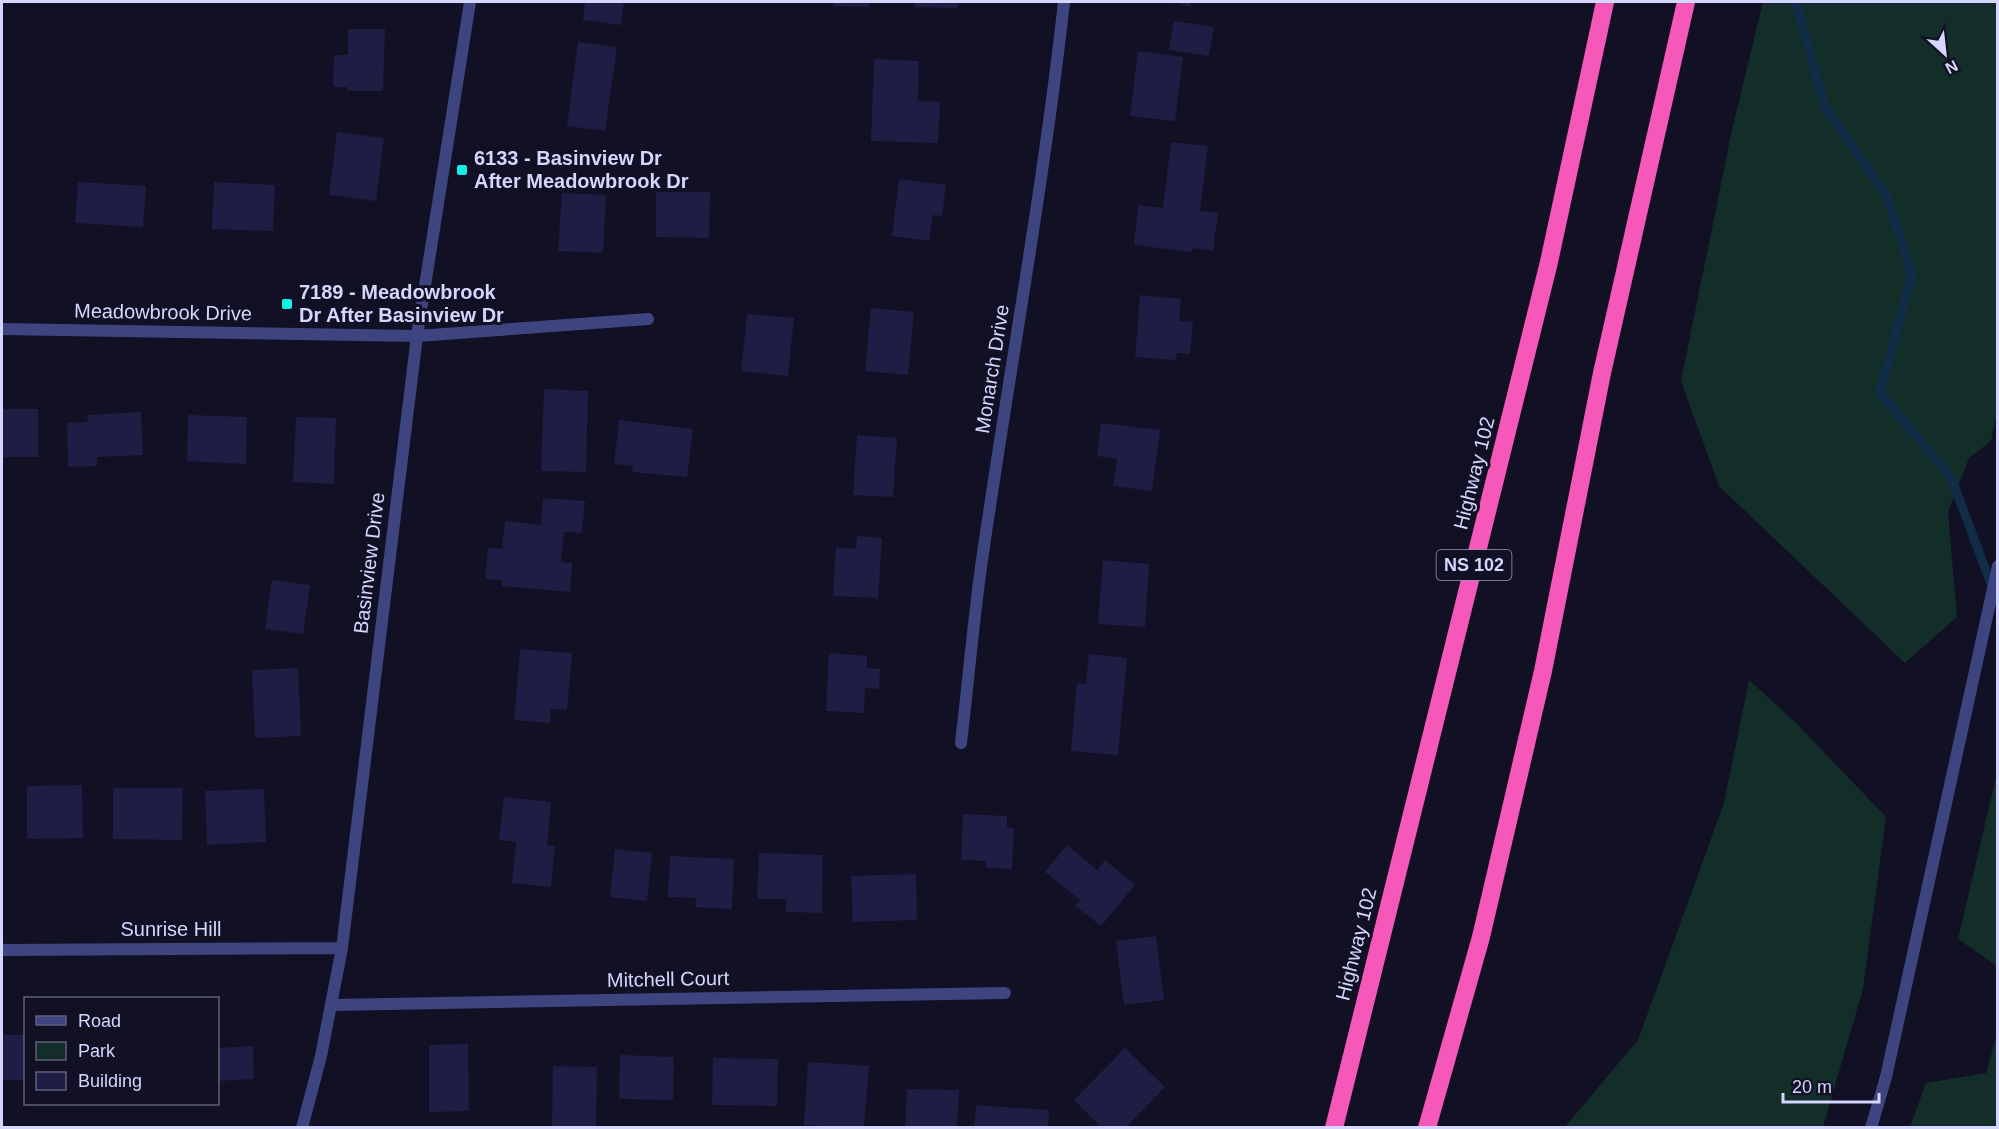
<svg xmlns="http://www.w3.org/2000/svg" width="1999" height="1129" font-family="Arial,sans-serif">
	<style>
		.green { fill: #132e29 }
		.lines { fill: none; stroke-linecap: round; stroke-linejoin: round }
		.stream { stroke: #112c47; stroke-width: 9 }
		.building { fill: #201d44 }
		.lane { stroke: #3e4480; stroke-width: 12 }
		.street { stroke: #3e4480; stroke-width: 12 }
		.highway { stroke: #f558b8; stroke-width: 18 }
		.poi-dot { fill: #0ef0e8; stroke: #111024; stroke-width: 2 }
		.labels { text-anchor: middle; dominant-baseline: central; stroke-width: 6; stroke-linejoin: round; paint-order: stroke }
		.shield { fill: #111024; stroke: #9a9bbc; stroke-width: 1.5 }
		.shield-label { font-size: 18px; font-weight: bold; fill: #d5d6fd }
		.poi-label { font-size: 20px; font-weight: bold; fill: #d5d6fd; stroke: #111024; text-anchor: start }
		.street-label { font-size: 20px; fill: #d5d6fd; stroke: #111024 }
	</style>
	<rect width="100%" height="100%" fill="#111024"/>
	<path class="green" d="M 1763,2 L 1997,2 L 1997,412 L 1991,441 L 1969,458 L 1948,512 L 1957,617 L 1905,663 L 1719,486 L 1681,381 L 1732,130 Z
		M 1749,680 L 1796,723 L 1886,817 L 1863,989 L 1823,1127 L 1565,1127 L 1638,1040 L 1724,803 Z
		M 1997,773 L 1997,966 L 1958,939 Z
		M 1997,1034 L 1997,1127 L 1910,1127 L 1926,1083 L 1986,1073 Z"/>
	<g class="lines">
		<path class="stream" d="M 1796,2 L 1825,107 L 1887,196 L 1912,274 L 1880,393 L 1951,477 L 1998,603"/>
	</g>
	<path class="building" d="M 585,2 L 624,2 L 621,25 L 583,20 Z
		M 833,2 L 869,2 L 869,7 L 833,6 Z
		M 914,2 L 958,2 L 958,8 L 914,7 Z
		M 1169,2 L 1191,2 L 1190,6 Z
		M 1174,21 L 1214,27 L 1209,56 L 1169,50 Z
		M 348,29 L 385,29 L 383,91 L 347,91 L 347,87 L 333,87 L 334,55 L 348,55 Z
		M 578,42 L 617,47 L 605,131 L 567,126 Z
		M 1138,51 L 1183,57 L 1175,121 L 1130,116 Z
		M 874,59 L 919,61 L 918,101 L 940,102 L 938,143 L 871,141 Z
		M 337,132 L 384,138 L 376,201 L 329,195 Z
		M 1171,142 L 1208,146 L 1200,211 L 1218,213 L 1213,251 L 1192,248 L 1192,252 L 1134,245 L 1138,205 L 1163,208 Z
		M 899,179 L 946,185 L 942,216 L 933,215 L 929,241 L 892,236 Z
		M 78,182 L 146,186 L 143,227 L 75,223 Z
		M 214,182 L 275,185 L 273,231 L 212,229 Z
		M 656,192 L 710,192 L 709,238 L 656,237 Z
		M 562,193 L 606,195 L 603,253 L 558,251 Z
		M 1140,295 L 1181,299 L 1179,321 L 1193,322 L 1190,354 L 1177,353 L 1176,360 L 1135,357 Z
		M 871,308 L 914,312 L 908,375 L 865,371 Z
		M 747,314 L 794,318 L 788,376 L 741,371 Z
		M 544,389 L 588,391 L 586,472 L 541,471 Z
		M 2,409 L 38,409 L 38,457 L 2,457 Z
		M 141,412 L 143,455 L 97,457 L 97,466 L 68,467 L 67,423 L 88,422 L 87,415 Z
		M 188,415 L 247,417 L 246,464 L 187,461 Z
		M 296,417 L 336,418 L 334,484 L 293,482 Z
		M 619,420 L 693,429 L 687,477 L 632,472 L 633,466 L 614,464 Z
		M 1101,423 L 1160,430 L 1152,491 L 1113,486 L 1117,459 L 1097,456 Z
		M 857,435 L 897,438 L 893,497 L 853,495 Z
		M 543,498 L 585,501 L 582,533 L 564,532 L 561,562 L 572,563 L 570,592 L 502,586 L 502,580 L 485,579 L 488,547 L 502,549 L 505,521 L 541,525 Z
		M 857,536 L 882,538 L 878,598 L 833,596 L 836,547 L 856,549 Z
		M 1103,560 L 1149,564 L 1145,627 L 1098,624 Z
		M 272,580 L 310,585 L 303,634 L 265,629 Z
		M 520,649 L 572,653 L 567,710 L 551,709 L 550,723 L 514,720 Z
		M 829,653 L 867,656 L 867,668 L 880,669 L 879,689 L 865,688 L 864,713 L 826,711 Z
		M 1089,654 L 1127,658 L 1118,755 L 1071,751 L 1077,683 L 1086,684 Z
		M 298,668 L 301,736 L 255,738 L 252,670 Z
		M 82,785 L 83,838 L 27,839 L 27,786 Z
		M 113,788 L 183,788 L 182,840 L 113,839 Z
		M 264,789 L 266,842 L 207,845 L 205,791 Z
		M 504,797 L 551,802 L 547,845 L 555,846 L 551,887 L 512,883 L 516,842 L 499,840 Z
		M 963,814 L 1007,816 L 1007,828 L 1014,828 L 1012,869 L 986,868 L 986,861 L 961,860 Z
		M 1067,845 L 1097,870 L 1105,860 L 1135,885 L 1101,926 L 1075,906 L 1080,900 L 1045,872 Z
		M 615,849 L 652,853 L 647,901 L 610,897 Z
		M 759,853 L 823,855 L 822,913 L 786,912 L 786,899 L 757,899 Z
		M 670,856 L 734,859 L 732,909 L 695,907 L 696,898 L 668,897 Z
		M 916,874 L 917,920 L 853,922 L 851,876 Z
		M 1156,936 L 1164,1000 L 1124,1005 L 1116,941 Z
		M 2,1035 L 26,1035 L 26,1080 L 2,1080 Z
		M 468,1044 L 469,1111 L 429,1112 L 429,1045 Z
		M 253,1046 L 254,1079 L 218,1081 L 218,1048 Z
		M 1125,1048 L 1165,1087 L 1125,1128 L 1102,1128 L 1074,1100 Z
		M 620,1055 L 674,1057 L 673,1100 L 619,1099 Z
		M 713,1058 L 778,1059 L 777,1106 L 712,1105 Z
		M 808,1062 L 869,1066 L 864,1128 L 804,1125 Z
		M 553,1066 L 597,1067 L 596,1128 L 552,1128 Z
		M 907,1089 L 959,1090 L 957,1128 L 905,1128 Z
		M 976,1105 L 1049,1110 L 1048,1128 L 974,1128 Z"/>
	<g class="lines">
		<path class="lane" d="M 1871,1128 L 1886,1077 L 1998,566"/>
		<path class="street" d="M 2,329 L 417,336 L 648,319
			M 961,743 C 968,684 973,625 981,567 C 1008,378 1043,191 1064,2
			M 2,950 L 342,948
			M 332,1005 L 1005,993
			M 302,1128 L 321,1056 L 342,948 L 417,336 L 470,2"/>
		<path class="highway" d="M 1334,1128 L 1549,262 L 1605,2
			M 1427,1128 L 1481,937 L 1543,671 L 1602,373 L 1686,2"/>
	</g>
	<g class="poi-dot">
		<rect x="456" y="164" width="12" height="12" rx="3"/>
		<rect x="281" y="298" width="12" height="12" rx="3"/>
	</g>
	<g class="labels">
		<rect class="shield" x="1436.5" y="550" width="75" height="30" rx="4.5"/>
		<g class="shield-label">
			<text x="1474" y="565">NS 102</text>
		</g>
		<g class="poi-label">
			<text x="474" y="158">6133 - Basinview Dr<tspan x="474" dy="23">After Meadowbrook Dr</tspan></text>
			<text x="299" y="292">7189 - Meadowbrook<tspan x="299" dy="23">Dr After Basinview Dr</tspan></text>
		</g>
		<g class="street-label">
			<text transform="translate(163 312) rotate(1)">Meadowbrook Drive</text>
			<text transform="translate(992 369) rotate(-81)">Monarch Drive</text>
			<text transform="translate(1474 473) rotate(-76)">Highway 102</text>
			<text transform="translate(369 563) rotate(-83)">Basinview Drive</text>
			<text x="171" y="929">Sunrise Hill</text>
			<text transform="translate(1356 944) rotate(-76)">Highway 102</text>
			<text transform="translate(668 979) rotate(-1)">Mitchell Court</text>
		</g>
	</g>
	<rect width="1999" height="1129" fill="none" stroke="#d5d6fd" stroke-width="6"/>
	<rect x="24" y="997" width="195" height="108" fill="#111024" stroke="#5f5f7b" stroke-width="1.5"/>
	<rect x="36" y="1016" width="30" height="9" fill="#3e4480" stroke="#5f5f7b" stroke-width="1.5"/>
	<text x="78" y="1027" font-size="18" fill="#d5d6fd">Road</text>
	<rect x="36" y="1042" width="30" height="18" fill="#132e29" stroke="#5f5f7b" stroke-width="1.5"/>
	<text x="78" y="1057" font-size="18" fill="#d5d6fd">Park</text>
	<rect x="36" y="1072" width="30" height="18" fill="#201d44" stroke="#5f5f7b" stroke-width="1.5"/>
	<text x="78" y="1087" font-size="18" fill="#d5d6fd">Building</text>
	<g transform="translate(1945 54) rotate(153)" stroke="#111024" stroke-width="4.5" paint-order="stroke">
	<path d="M0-4.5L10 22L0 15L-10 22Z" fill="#d5d6fd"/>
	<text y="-9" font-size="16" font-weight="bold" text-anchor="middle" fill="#d5d6fd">N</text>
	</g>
	<path d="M1783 1093v9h96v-9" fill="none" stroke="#d5d6fd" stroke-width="3"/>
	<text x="1792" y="1093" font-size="18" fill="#d5d6fd" stroke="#111024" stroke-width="4.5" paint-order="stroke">20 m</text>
</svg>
